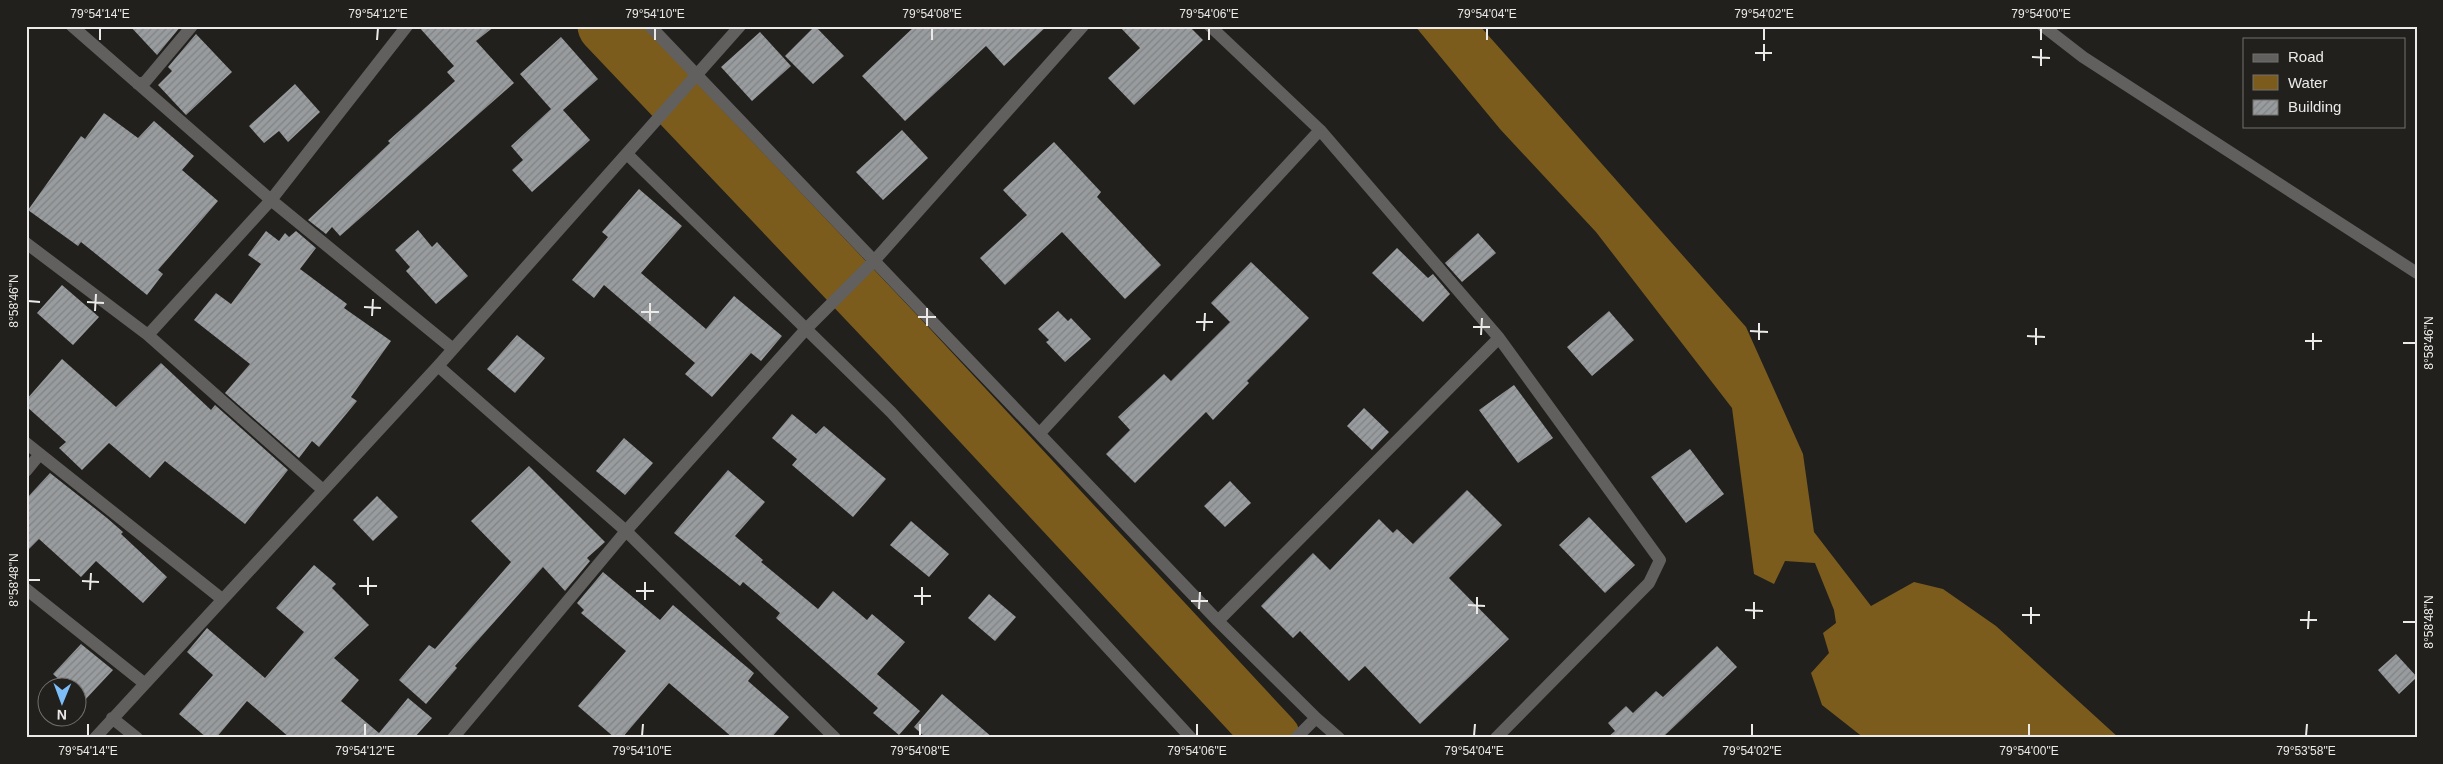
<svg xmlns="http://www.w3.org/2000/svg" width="2443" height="764" font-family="Helvetica,sans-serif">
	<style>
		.grass { fill: url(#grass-tufts) }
		.water { fill: #7b5c1d }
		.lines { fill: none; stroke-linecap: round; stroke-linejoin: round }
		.river { stroke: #7b5c1d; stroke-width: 55 }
		.building { fill: url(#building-hatch) }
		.street { stroke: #61605f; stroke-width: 12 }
		.ticks { fill: none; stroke: #ebeae8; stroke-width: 2 }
		.neatline { fill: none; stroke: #ebeae8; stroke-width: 2 }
		.ticks-label { font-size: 12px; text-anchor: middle; fill: #ebeae8 }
	</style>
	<defs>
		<pattern id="grass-tufts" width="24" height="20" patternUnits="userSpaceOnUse" patternTransform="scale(1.25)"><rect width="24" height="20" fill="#563d05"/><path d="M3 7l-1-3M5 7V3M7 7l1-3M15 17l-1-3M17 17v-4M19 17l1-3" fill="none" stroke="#6e5929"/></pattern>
		<pattern id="building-hatch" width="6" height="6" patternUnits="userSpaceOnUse" patternTransform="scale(1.25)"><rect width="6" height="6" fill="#999c9e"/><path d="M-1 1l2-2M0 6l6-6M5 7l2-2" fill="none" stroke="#808284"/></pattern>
	</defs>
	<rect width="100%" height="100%" fill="#21201d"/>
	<path class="grass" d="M 2171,26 L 2335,26 L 2178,28 Z"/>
	<path class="water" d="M 1415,26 L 1480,26 L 1746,327 L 1803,454 L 1814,532 L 1871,606 L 1914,582 L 1943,589 L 1996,626 L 2119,738 L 1864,738 L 1822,705 L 1811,673 L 1829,653 L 1823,633 L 1836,623 L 1834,610 L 1815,563 L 1785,561 L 1774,584 L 1754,574 L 1732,408 L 1596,232 L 1500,129 Z"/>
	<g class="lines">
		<path class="river" d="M 605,26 L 900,337 L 1273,738"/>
	</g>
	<path class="building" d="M 130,26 L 181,26 L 157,55 Z
		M 418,26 L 495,26 L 476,41 L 514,83 L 340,236 L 332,227 L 326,234 L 308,220 L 390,143 L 388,141 L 455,81 L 447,72 L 454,66 Z
		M 815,26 L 844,56 L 813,84 L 785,56 Z
		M 915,26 L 1047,26 L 1004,66 L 986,46 L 905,121 L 862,76 Z
		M 1119,26 L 1189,26 L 1203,40 L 1134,105 L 1108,78 L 1140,48 Z
		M 760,32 L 791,66 L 752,101 L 721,67 Z
		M 196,34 L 232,72 L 186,115 L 158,85 L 172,71 L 168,67 Z
		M 561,37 L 598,79 L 563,110 L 590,140 L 532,192 L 512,170 L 523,160 L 511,146 L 551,109 L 520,74 Z
		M 295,84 L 320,112 L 288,142 L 279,131 L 264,143 L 249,126 Z
		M 104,113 L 138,138 L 154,121 L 194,156 L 182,170 L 218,201 L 158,270 L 163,274 L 147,295 L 81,242 L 78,246 L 28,210 L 81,136 L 85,139 Z
		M 902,130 L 928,158 L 883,200 L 856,172 Z
		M 1054,142 L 1101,192 L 1097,197 L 1161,265 L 1125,299 L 1062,232 L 1005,285 L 980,258 L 1027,215 L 1003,190 Z
		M 639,189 L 682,226 L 641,273 L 706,329 L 734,296 L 782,336 L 761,361 L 751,353 L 712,397 L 685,374 L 695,363 L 604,285 L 594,298 L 572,280 L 608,237 L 602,232 Z
		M 418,230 L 432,247 L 437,242 L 468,276 L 436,304 L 406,271 L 410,267 L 395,250 Z
		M 266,231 L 279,241 L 285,233 L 289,237 L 296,231 L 316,248 L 300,269 L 347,304 L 344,308 L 391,341 L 351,397 L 357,401 L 319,447 L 312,441 L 299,458 L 225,393 L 250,364 L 194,320 L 216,293 L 231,304 L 261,264 L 248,255 Z
		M 1478,233 L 1496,253 L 1462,282 L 1445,263 Z
		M 1397,248 L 1428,278 L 1433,274 L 1450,294 L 1423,322 L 1372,273 Z
		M 1251,262 L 1309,318 L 1247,381 L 1249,383 L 1213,420 L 1206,412 L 1135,483 L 1106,454 L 1130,430 L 1118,417 L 1164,374 L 1171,381 L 1230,322 L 1211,303 Z
		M 62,285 L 99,317 L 73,345 L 37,313 Z
		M 1058,311 L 1068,321 L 1071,318 L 1091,339 L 1065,362 L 1046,342 L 1049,340 L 1038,329 Z
		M 1609,311 L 1634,340 L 1592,376 L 1567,347 Z
		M 517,335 L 545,358 L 515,393 L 487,369 Z
		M 62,359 L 116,407 L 161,363 L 211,410 L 215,405 L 288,470 L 245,524 L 165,461 L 150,478 L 109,443 L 82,470 L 59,448 L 66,442 L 26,406 L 26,400 Z
		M 1514,385 L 1553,438 L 1518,463 L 1479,410 Z
		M 1364,408 L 1389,432 L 1372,450 L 1347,426 Z
		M 792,414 L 816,434 L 824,426 L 886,479 L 853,517 L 792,465 L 797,459 L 772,438 Z
		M 624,438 L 653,463 L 625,495 L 596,471 Z
		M 1690,449 L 1724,494 L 1686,523 L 1651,477 Z
		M 529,466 L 605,542 L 587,558 L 590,561 L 565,591 L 543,567 L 455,666 L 457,668 L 426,704 L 399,680 L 429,645 L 435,649 L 511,562 L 471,521 Z
		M 728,470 L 765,502 L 735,536 L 763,560 L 761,562 L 818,609 L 833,591 L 867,620 L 872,614 L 905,642 L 877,674 L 920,711 L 899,735 L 873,713 L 878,708 L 776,618 L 780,613 L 743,582 L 740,586 L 674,533 Z
		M 50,473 L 107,518 L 123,532 L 121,534 L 167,577 L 143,603 L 96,561 L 81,577 L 39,539 L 26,552 L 26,499 Z
		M 1230,481 L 1251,503 L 1225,527 L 1204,506 Z
		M 1467,490 L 1502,525 L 1449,578 L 1509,639 L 1420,724 L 1365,666 L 1349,681 L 1300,631 L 1293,638 L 1261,606 L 1313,553 L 1330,570 L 1379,519 L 1393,533 L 1397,529 L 1413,544 Z
		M 377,496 L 398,517 L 373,541 L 353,520 Z
		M 1589,517 L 1635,565 L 1605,593 L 1559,545 Z
		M 911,521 L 949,554 L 929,577 L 890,545 Z
		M 314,565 L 336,584 L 332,588 L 369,625 L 334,658 L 359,680 L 341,701 L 379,733 L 408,698 L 432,718 L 414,738 L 290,738 L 247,701 L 216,738 L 207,738 L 179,714 L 213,675 L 187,652 L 207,628 L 265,678 L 304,632 L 276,608 Z
		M 603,572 L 660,620 L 673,605 L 754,673 L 748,681 L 789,717 L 771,738 L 733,738 L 669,683 L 622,738 L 615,738 L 578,706 L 626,651 L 581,613 L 584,610 L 577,603 Z
		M 989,594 L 1016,617 L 995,641 L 968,618 Z
		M 81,644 L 113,670 L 83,702 L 78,697 L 78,686 L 66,686 L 53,674 Z
		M 1717,646 L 1737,667 L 1662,738 L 1607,738 L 1615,731 L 1608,723 L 1626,706 L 1633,713 L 1656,691 L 1663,697 Z
		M 2396,654 L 2417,677 L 2399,694 L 2378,670 Z
		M 942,694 L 993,738 L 926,738 L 914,727 Z"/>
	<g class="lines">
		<path class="street" d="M 407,26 L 271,200 L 453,349
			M 650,26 L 1218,621 L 1316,718 L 1339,738
			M 2043,26 L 2083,57 L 2417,273
			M 138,84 L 145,82 L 192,26
			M 627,154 L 891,412 L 1191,738
			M 26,243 L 148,335 L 271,200 L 72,26
			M 148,335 L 323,490
			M 438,366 L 626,531 L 835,738
			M 1040,433 L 1320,130 L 1210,26
			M 26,443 L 222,599
			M 26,471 L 40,454
			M 26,589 L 144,683
			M 1218,621 L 1499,338 L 1320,130
			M 112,718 L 137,738
			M 95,738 L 438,366 L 740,26
			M 453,738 L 626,531 L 806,329 L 874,261 L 1083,26
			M 1296,738 L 1316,718
			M 1496,738 L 1649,583 L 1660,560 L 1499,338"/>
	</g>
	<path class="ticks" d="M 100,40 L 100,28M 377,40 L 378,28M 655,40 L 655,28M 932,40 L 932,28M 1209,40 L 1209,28M 1487,40 L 1487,28M 1764,40 L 1764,28M 2041,40 L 2041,28M 1755,53 L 1772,53M 2032,57 L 2050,58M 1764,61 L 1764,44M 2041,66 L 2041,49M 28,301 L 40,302M 87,302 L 104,303M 364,307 L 381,308M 95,311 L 96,294M 641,312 L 659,312M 372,316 L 373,299M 918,317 L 936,317M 650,321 L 650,303M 1196,322 L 1213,322M 927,326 L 927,308M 1473,327 L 1490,327M 1204,331 L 1205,313M 1750,331 L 1768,332M 1481,335 L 1482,318M 2027,336 L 2045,337M 1759,340 L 1759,323M 2305,341 L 2322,341M 2403,343 L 2416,343M 2036,345 L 2036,328M 2313,350 L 2313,333M 28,580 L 40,580M 82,581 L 99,582M 359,586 L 377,586M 90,590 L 91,573M 636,591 L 654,591M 368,595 L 368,577M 914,596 L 931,596M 645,600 L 645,582M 1191,601 L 1208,601M 922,605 L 922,587M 1468,605 L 1485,606M 1199,609 L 1200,592M 1745,610 L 1763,611M 1477,614 L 1477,597M 2022,615 L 2040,615M 1754,619 L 1754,602M 2300,620 L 2317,620M 2403,622 L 2416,622M 2031,624 L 2031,607M 2308,629 L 2309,611M 88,736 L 88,724M 365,736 L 365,724M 642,736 L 643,724M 920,736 L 920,724M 1197,736 L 1197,724M 1474,736 L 1475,724M 1752,736 L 1752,724M 2029,736 L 2029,724M 2306,736 L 2307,724"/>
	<rect width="2443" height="764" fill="none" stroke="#21201d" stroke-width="55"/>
	<rect x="2243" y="38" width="162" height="90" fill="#21201d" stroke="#72716e"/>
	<rect x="2253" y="54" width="25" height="8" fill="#61605f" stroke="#72716e"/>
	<text x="2288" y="62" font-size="15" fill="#ebeae8">Road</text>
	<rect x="2253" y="75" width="25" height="15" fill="#7b5c1d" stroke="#72716e"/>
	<text x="2288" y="88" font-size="15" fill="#ebeae8">Water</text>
	<rect x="2253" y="100" width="25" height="15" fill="url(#building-hatch)" stroke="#72716e"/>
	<text x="2288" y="112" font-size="15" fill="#ebeae8">Building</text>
	<g transform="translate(62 702) rotate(181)"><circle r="24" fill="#21201d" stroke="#72716e"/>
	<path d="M0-4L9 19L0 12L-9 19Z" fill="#7dbef9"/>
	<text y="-8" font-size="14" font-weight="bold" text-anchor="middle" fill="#ebeae8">N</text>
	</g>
	<rect x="28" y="28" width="2388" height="708" class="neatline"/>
	<g class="ticks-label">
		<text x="100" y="18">79°54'14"E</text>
		<text x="378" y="18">79°54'12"E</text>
		<text x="655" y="18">79°54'10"E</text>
		<text x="932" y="18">79°54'08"E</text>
		<text x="1209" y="18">79°54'06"E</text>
		<text x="1487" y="18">79°54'04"E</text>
		<text x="1764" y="18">79°54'02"E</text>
		<text x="2041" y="18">79°54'00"E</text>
		<text transform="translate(14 301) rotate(-90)" y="4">8°58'46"N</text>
		<text transform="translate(2429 343) rotate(-90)" y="4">8°58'46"N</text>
		<text transform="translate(14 580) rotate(-90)" y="4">8°58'48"N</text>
		<text transform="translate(2429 622) rotate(-90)" y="4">8°58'48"N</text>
		<text x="88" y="755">79°54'14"E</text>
		<text x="365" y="755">79°54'12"E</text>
		<text x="642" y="755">79°54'10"E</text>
		<text x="920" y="755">79°54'08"E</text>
		<text x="1197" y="755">79°54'06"E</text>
		<text x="1474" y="755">79°54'04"E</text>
		<text x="1752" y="755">79°54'02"E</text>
		<text x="2029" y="755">79°54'00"E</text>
		<text x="2306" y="755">79°53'58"E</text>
	</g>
</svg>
